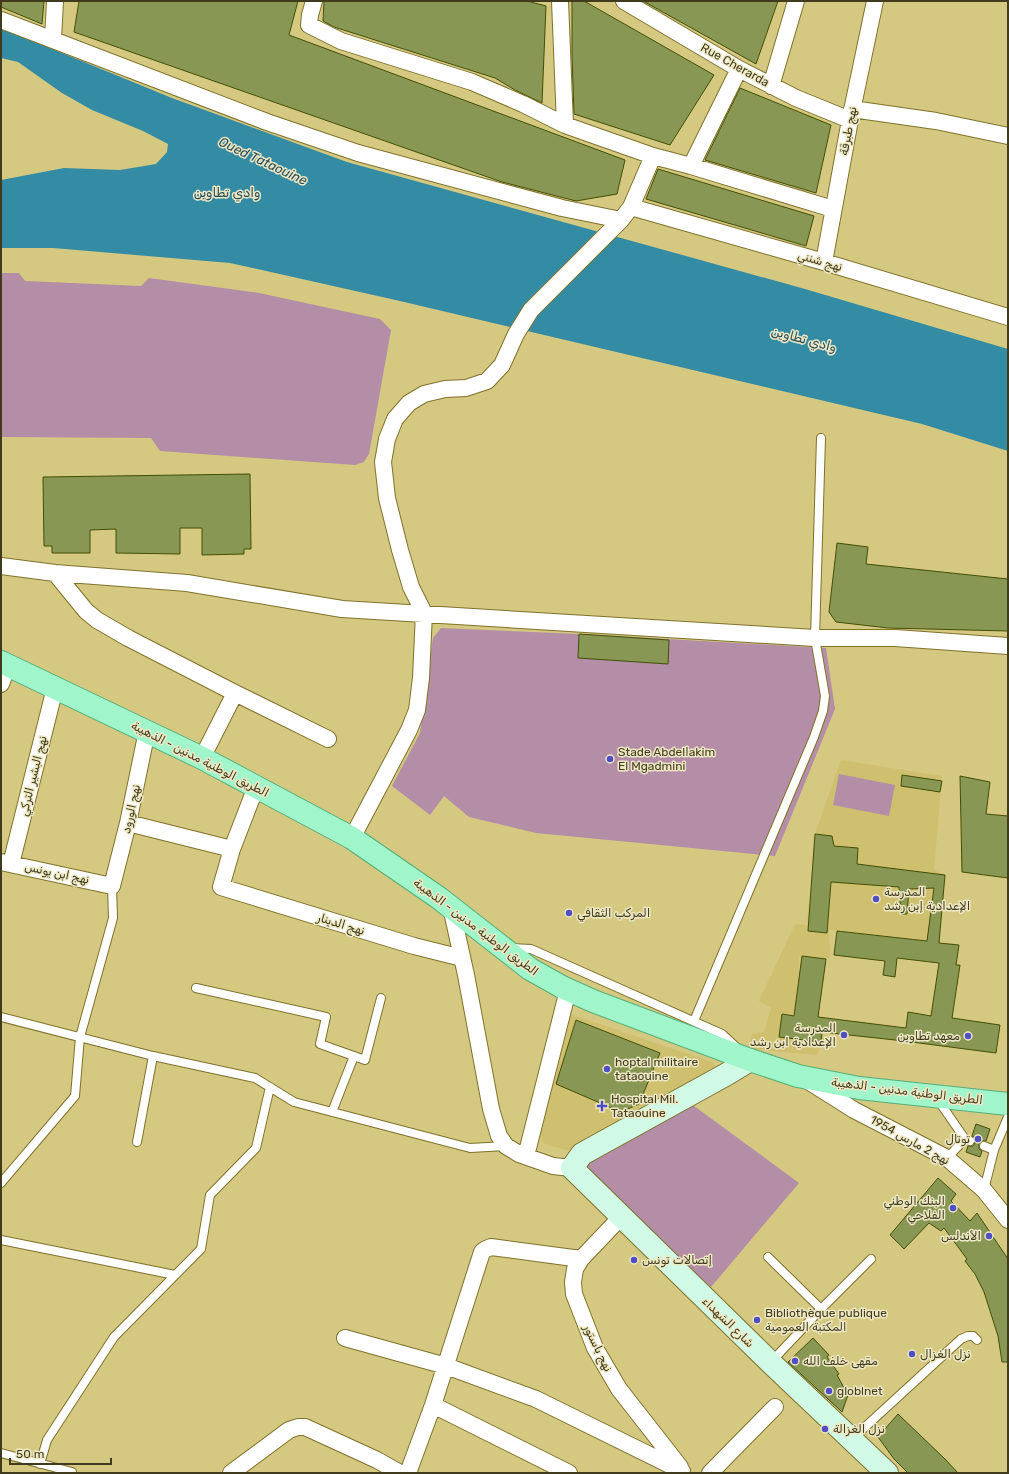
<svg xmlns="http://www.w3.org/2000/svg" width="1009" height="1474" font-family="Rubik,Vazirmatn,sans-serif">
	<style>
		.built { fill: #cfc070 }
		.green { fill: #b48da7 }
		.water { fill: #348ca4 }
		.building { fill: #889754; stroke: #434f04 }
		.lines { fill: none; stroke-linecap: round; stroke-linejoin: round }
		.service-casing { stroke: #7f722a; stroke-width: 10 }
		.minor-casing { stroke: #7f722a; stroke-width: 18 }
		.secondary-casing { stroke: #7f722a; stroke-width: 24 }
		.primary-casing { stroke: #55af78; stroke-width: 24 }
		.service { stroke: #fff; stroke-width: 8 }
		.minor { stroke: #fff; stroke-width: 16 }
		.secondary { stroke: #d0fae5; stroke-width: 22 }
		.primary { stroke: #a0f5cb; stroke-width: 22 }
		.poi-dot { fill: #514dc4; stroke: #eee8c5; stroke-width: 1.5 }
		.labels { text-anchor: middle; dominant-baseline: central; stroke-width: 3; stroke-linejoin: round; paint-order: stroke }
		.street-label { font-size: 12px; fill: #403b1d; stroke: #eee8c5 }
		.poi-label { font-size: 12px; fill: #403b1d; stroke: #eee8c5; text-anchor: start }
		.water-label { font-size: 13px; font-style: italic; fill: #224954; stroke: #eee8c5 }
	</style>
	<rect width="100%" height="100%" fill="#d5c881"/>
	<path class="built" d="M 841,760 L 942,776 L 934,870 L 945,875 L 939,941 L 829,930 L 830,957 L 826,959 L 802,956 L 799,957 L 799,982 L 794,1016 L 824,1020 L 823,1039 L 817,1055 L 748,1049 L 752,1034 L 764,1032 L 771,1008 L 759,1001 L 795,924 L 807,925 L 815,834 Z
		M 570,1014 L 712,1062 L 716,1067 L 717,1071 L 572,1150 L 565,1150 L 547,1145 L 543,1142 L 540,1135 Z"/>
	<path class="green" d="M 1,273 L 19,273 L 25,281 L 141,286 L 149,278 L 259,293 L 380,319 L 391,330 L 369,454 L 364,462 L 355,465 L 160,451 L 151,438 L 1,437 Z
		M 441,628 L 579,634 L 826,648 L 835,709 L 775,856 L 536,833 L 469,817 L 444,796 L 430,815 L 392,786 L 420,733 L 433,638 Z
		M 839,774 L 895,785 L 889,816 L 833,805 Z
		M 690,1103 L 799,1183 L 711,1287 L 671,1251 L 589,1171 L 587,1164 L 587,1161 Z"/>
	<path class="water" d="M 1,28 L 172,98 L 347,162 L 805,289 L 1008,349 L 1008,451 L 922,424 L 400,301 L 230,263 L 53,248 L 1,248 L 1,180 L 64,168 L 120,170 L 156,164 L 167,152 L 168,144 L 143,131 L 92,110 L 62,93 L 18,62 L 1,58 Z"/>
	<path class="building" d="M 1,1 L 44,1 L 42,24 L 1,7 Z
		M 79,1 L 298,1 L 289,35 L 625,160 L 617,194 L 576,201 L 502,182 L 74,32 Z
		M 324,1 L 527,1 L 546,6 L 542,103 L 515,90 L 495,78 L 334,27 L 323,21 Z
		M 572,1 L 584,1 L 714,75 L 670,145 L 574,114 L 572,56 Z
		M 643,1 L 778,1 L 756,64 Z
		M 740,88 L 831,125 L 816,193 L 705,160 Z
		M 658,169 L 814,216 L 806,246 L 646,199 Z
		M 250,474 L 251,549 L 244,549 L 244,554 L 202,555 L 202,528 L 180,528 L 180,554 L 116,553 L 116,529 L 90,530 L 90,553 L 52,553 L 52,546 L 44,546 L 43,477 Z
		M 837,543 L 868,547 L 866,564 L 1008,579 L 1008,631 L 888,628 L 836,622 L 829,612 Z
		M 579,634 L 669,640 L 668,664 L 578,658 Z
		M 902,775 L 942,781 L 940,792 L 901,786 Z
		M 960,776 L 990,782 L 986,814 L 1008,816 L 1008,878 L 962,872 Z
		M 815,834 L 832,836 L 834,846 L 858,848 L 857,864 L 945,875 L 939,943 L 959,945 L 956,965 L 960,965 L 952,1018 L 1000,1025 L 996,1053 L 904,1041 L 822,1032 L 821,1042 L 779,1037 L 782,1014 L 794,1016 L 802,956 L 826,959 L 818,1017 L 906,1028 L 908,1012 L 931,1016 L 939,963 L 897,958 L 895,977 L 883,975 L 885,961 L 834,955 L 837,931 L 927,941 L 934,888 L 909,889 L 907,914 L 901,914 L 899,887 L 831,882 L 827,933 L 808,931 Z
		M 576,1020 L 660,1053 L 639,1104 L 621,1112 L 556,1084 Z
		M 976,1124 L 990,1129 L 986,1141 L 981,1141 L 979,1144 L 979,1149 L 982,1151 L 980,1157 L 966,1152 L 968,1146 L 973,1146 L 975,1143 L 975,1138 L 972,1136 Z
		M 938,1178 L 956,1194 L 951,1201 L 970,1221 L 977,1213 L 1008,1259 L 1008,1362 L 1002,1362 L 998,1336 L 984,1292 L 975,1274 L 965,1261 L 967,1259 L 944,1228 L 941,1231 L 929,1223 L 904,1249 L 890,1235 Z
		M 813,1338 L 829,1355 L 827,1357 L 839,1374 L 837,1375 L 848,1395 L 842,1412 L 788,1362 Z
		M 898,1414 L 945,1459 L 958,1473 L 908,1473 L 894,1459 L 878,1437 Z"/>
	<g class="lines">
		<defs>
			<path id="service" d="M 511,948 L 531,949 L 722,1034 L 736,1047
				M 196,988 L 326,1017 L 320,1044 L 365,1060 L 381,998
				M 1,1017 L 153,1056 L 255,1078 L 294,1102 L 470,1148 L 506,1146
				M 694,1021 L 814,737 L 823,711 L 825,696 L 815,638 L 821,438
				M 938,1100 L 965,1139 L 970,1141
				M 332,1112 L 354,1056
				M 137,1142 L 153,1056
				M 984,1146 L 994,1150 L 1008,1117
				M 947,1158 L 965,1139
				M 1,1183 L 75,1096 L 80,1037 L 113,918 L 112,886
				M 984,1190 L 994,1150
				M 1,1240 L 175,1275
				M 768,1257 L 821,1309
				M 771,1362 L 821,1309 L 871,1259
				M 852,1439 L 961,1339 L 968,1336 L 973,1336 L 977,1340
				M 1,1453 L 72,1472
				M 40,1464 L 47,1440 L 114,1337 L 201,1249 L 210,1195 L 256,1148 L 270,1087"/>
			<path id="minor" d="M 314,1 L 310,15 L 309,25 L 341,41 L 472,82 L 523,104 L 565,125 L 596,136 L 653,156 L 691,166 L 833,209
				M 560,1 L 565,125
				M 624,1 L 739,69 L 796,98 L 850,120
				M 1,20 L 267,122 L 358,153 L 562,208 L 621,220
				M 53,39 L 55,1
				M 771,86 L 796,1
				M 852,109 L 936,121 L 1008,136
				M 691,166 L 739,69
				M 631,207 L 824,262 L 1008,317
				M 824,262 L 850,120 L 875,1
				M 1,566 L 55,573 L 187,583 L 342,609 L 815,638 L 895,638 L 1008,646
				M 55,573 L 86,611 L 97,620 L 128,638 L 235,693 L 328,739
				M 1,684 L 8,665
				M 202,758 L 235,693
				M 256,787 L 232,849 L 221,887 L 414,946 L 462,958
				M 128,823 L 232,849
				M 352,838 L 409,730 L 417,710 L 421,678 L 424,613 L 411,587 L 400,550 L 387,498 L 383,462 L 387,439 L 395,419 L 409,403 L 424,394 L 445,389 L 466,388 L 487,381 L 502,365 L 516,334 L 531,310 L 621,220 L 631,207 L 653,156
				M 1,862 L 112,886 L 128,823 L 147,731
				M 11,864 L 55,688
				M 451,907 L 466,975 L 491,1109 L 499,1136 L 506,1146 L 519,1154 L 553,1166 L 572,1168
				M 808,1081 L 854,1110 L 947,1158 L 984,1190 L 1008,1220
				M 526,1156 L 568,990
				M 621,1217 L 581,1259 L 575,1269 L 573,1282 L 574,1294 L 595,1348 L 619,1389 L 680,1467
				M 345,1338 L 446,1366 L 536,1399 L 682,1471
				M 433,1405 L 569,1473
				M 231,1473 L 289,1430 L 298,1427 L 305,1427 L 377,1460 L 400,1473
				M 408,1473 L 433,1405 L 482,1252 L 486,1249 L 491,1247 L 581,1259
				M 710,1473 L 775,1407"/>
			<path id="secondary" d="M 750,1060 L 727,1074 L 582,1154 L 572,1168 L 771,1363 L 887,1473"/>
			<path id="primary" d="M 1,662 L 202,758 L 352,838 L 439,898 L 530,969 L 562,987 L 593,1001 L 750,1060 L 798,1076 L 859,1088 L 1008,1104"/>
		</defs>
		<use href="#service" class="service-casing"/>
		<use href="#minor" class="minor-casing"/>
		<use href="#secondary" class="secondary-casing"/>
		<use href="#primary" class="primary-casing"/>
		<use href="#service" class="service"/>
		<use href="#minor" class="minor"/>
		<use href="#secondary" class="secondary"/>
		<use href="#primary" class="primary"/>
	</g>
	<g class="poi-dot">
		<circle cx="610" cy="759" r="4"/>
		<circle cx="876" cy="899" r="4"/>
		<circle cx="569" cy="913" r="4"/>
		<circle cx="844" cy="1035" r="4"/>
		<circle cx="968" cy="1036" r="4"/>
		<circle cx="607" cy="1069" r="4"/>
		<path d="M600 1100h4v4h4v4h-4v4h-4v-4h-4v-4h4z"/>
		<circle cx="978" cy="1139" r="4"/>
		<circle cx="953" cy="1208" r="4"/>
		<circle cx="989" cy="1236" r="4"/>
		<circle cx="634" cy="1260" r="4"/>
		<circle cx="757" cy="1320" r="4"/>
		<circle cx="912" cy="1354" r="4"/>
		<circle cx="795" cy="1361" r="4"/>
		<circle cx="829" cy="1391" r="4"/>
		<circle cx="825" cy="1429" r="4"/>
	</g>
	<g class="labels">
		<g class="street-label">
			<text transform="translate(735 65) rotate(29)">Rue Cherarda</text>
			<text transform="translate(848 131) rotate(-79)">نهج طبرقة</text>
			<text transform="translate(820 261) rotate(16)">نهج شنني</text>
			<text transform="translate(200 759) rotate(27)">الطريق الوطنية مدنين - الذهيبة</text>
			<text transform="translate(33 776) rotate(-76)">نهج البشير التركي</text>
			<text transform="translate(131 809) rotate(-78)">نهج الورود</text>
			<text transform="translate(57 873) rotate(12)">نهج ابن يونس</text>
			<text transform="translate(341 924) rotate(17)">نهج الدينار</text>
			<text transform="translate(476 927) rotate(37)">الطريق الوطنية مدنين - الذهيبة</text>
			<text transform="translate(907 1091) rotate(7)">الطريق الوطنية مدنين - الذهيبة</text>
			<text transform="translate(910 1140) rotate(29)">نهج 2 مارس 1954</text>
			<text transform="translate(728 1322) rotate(44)">شارع الشهداء</text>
			<text transform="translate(598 1348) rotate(64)">نهج باستور</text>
		</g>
		<g class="poi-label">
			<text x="618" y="752">Stade Abdelاakim<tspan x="618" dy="14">El Mgadmini</tspan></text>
			<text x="884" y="892">المدرسة<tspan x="884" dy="14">الإعدادية إبن رشد</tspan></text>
			<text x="577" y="913">المركب الثقافي</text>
			<text x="836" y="1028" text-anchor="end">المدرسة<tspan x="836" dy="14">الإعدادية ابن رشد</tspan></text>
			<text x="960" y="1036" text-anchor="end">معهد تطاوين</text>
			<text x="615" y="1062">hoptal militaire<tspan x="615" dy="14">tataouine</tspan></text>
			<text x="611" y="1099">Hospital Mil.<tspan x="611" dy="14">Tataouine</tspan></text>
			<text x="970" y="1139" text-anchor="end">توتال</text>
			<text x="945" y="1201" text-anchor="end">البنك الوطني<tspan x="945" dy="14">الفلاحي</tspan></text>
			<text x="981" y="1236" text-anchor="end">الأندلس</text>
			<text x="642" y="1260">إتصالات تونس</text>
			<text x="765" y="1313">Bibliothèque publique<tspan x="765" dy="14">المكتبة العمومية</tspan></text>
			<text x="920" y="1354">نزل الغزال</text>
			<text x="803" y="1361">مقهى خلف الله</text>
			<text x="837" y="1391">globlnet</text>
			<text x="833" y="1429">نزل الغزالة</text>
		</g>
		<g class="water-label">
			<text transform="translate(263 161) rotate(25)">Oued Tataouine</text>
			<text x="227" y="192">وادي تطاوين</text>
			<text transform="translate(804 339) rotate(15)">وادي تطاوين</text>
		</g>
	</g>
	<rect width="1009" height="1474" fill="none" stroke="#403b1d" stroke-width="4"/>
	<path d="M10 1458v6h101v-6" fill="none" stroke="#403b1d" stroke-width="2"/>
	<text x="16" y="1458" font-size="12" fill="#403b1d" stroke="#eee8c5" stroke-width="3" paint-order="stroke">50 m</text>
</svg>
